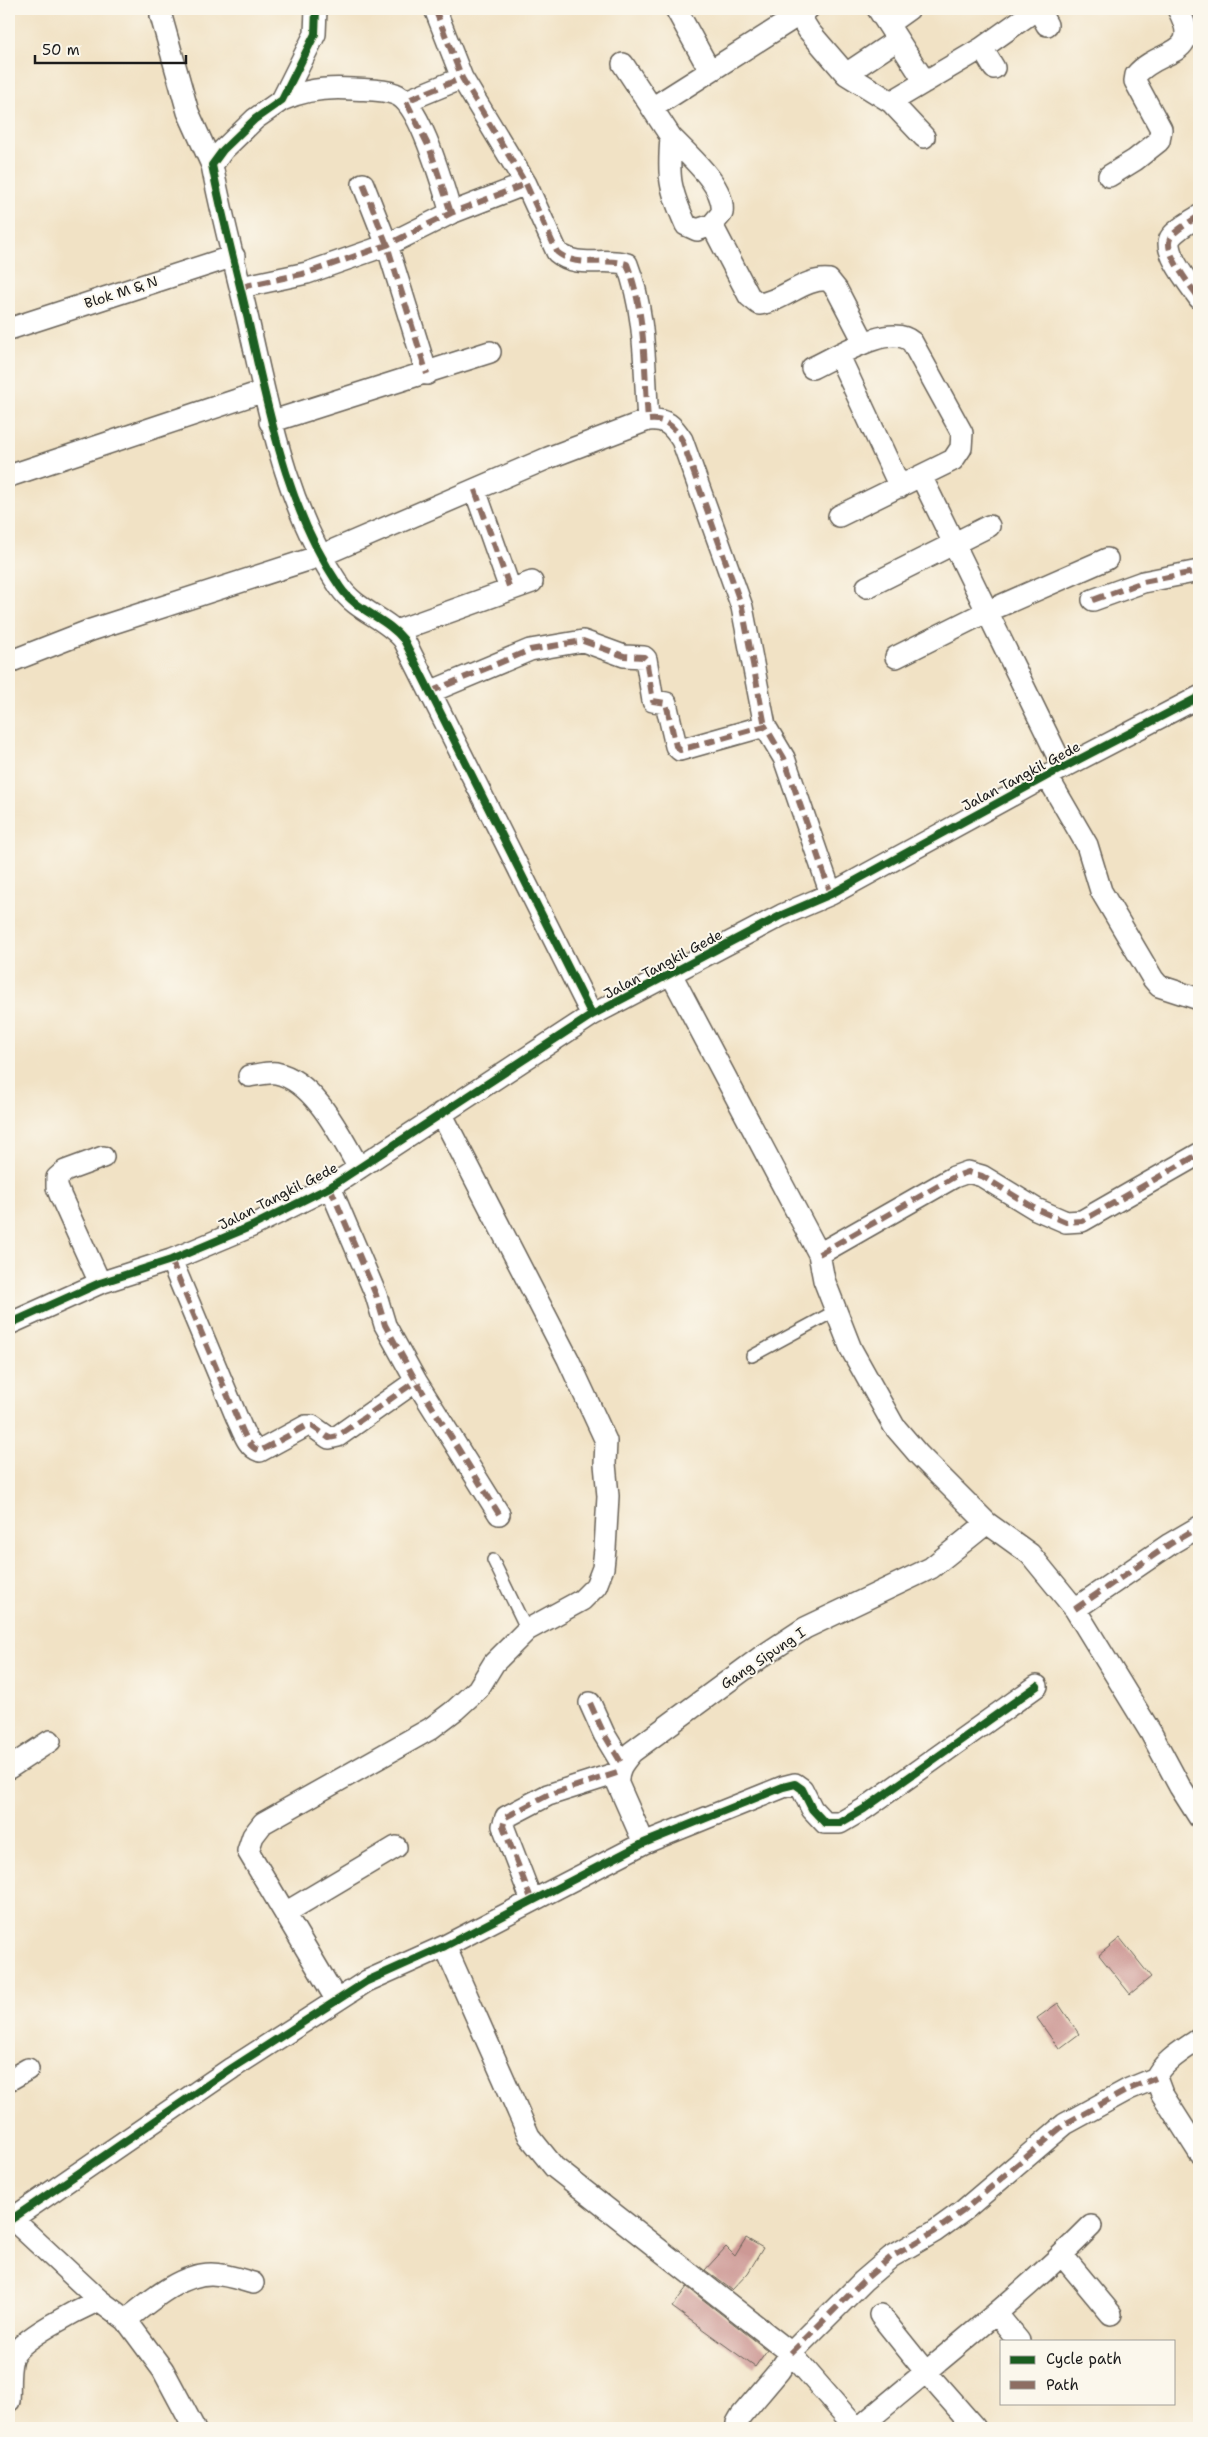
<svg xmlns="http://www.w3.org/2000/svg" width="1208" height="2437" font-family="'Shantell Sans',sans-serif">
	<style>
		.building { fill: #cd9995 }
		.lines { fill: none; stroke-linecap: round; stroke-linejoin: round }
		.service-casing { stroke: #676157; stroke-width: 14 }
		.minor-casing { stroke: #676157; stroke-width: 24 }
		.service { stroke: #fff; stroke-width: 11 }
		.minor { stroke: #fff; stroke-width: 21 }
		.quiet { stroke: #8d6e63; stroke-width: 6; stroke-dasharray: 12 6; stroke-linecap: butt }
		.cycleway-casing { stroke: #fbf7ec; stroke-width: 11 }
		.cycleway { stroke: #1b5e20; stroke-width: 8 }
		.labels { text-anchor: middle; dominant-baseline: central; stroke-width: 4; stroke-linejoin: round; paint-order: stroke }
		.street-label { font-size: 14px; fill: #1c1c1c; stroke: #fbf7ec }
	</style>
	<rect width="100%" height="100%" fill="#fbf7ec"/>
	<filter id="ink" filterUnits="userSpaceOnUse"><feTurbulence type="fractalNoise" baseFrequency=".02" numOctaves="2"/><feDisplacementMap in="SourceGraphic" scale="10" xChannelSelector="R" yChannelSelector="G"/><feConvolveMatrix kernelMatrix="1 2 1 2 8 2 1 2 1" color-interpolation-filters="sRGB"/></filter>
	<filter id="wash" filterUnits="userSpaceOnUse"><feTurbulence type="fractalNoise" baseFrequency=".0096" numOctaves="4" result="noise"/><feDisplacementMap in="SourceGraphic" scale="20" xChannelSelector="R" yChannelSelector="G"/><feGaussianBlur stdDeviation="1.12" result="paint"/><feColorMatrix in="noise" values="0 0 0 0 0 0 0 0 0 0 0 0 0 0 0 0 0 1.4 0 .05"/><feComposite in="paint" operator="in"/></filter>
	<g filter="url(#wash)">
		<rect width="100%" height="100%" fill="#f1e2c5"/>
		<g id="blocks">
			<path class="building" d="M 1120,1938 L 1151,1977 L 1130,1994 L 1099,1955 Z
				M 1058,2003 L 1079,2034 L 1059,2049 L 1037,2018 Z
				M 746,2238 L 763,2248 L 748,2273 L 732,2290 L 705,2270 L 726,2247 L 735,2256 Z
				M 687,2287 L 767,2350 L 755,2367 L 672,2307 Z"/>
		</g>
	</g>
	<g filter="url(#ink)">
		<use href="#blocks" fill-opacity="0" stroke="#676157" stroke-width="1"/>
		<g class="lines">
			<defs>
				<path id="service" d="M 752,1356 L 835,1311
					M 493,1560 L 527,1630"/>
				<path id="minor" d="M 316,9 L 315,34 L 282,100 L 255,119 L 223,150 L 212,165 C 222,217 236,268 248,320 C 269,412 286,508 340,587 C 356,611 387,618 404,640 L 592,1015
					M 435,9 L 462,78 L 526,184 L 557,252 C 577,269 604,257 627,264 C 646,313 644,368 648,420
					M 676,9 L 710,71
					M 795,9 L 809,31 L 846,74 L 891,102 L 924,137
					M 878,9 L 925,82
					M 1038,9 L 1047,25
					M 161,16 L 188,112 L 212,165
					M 888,24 L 909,9
					M 982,48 L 994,68
					M 623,64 L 671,137
					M 846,74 L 897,40
					M 282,100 C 305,89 328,87 353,89 C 366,90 383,89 395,94 C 420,102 443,187 451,213
					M 406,101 L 462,78
					M 891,102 L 982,48 L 1037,9
					M 652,108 L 808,9
					M 671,137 C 688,155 726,186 722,213 L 712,225 L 697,230 L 686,225 C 669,188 668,177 671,137 Z
					M 1109,176 L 1135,160 L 1159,141 L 1161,129 L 1135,81 L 1136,75 C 1160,47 1204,58 1178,9
					M 363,184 L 387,245 L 427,374
					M 1199,216 C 1190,222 1178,228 1171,237 C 1161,250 1191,286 1199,298
					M 712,225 L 749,296 L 759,304 C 784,301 805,277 829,280 L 837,290 L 864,342
					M 241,287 L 307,273 L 387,245 L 451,213 L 526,184
					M 9,329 L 234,256
					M 839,356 L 900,487
					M 812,368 C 836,357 890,322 912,342 L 962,433 L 961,448 L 953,460 L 839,516
					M 270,422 L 490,352
					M 9,476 L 264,391
					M 922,478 L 1063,767
					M 475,490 L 510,589
					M 867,587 L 989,526
					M 1093,600 L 1143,582 L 1199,571
					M 396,631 L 532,582
					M 896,657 L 986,612 L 1107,559
					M 9,662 L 91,630 L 320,556 L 548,458 L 648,420 C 666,418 673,426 682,440 L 742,607 L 765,726
					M 430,692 L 530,650 L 583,641 L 624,656 L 644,657 L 646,659 L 653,701 L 666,703 L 676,746 L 680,750 L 765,726 L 784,758 L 831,894
					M 1047,776 L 1087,845 L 1101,891 L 1153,979 L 1159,986 L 1199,999
					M 671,974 L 819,1254 L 824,1280 L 851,1349 L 894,1426 L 919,1455 L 987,1523 L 1030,1554 L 1075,1609 L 1151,1733 L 1180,1787 L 1199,1817
					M 249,1076 C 257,1075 268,1072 276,1073 C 315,1081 341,1137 359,1168
					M 330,1187 L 376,1295 L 385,1325 L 416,1381 L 499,1514
					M 819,1254 L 954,1177 L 968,1172 L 982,1176 L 1036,1209 L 1066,1222 L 1082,1221 L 1199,1154
					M 171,1260 L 237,1418 C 243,1430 247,1447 260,1451 L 306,1426 L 312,1426 L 329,1438 L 338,1436 L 416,1381
					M 100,1283 L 61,1197 L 57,1187 L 57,1178 L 65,1171 L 103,1157
					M 9,1324 L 100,1283 L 171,1260 L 252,1226 L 330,1187 L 592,1015 L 782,915 L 831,894 L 1047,776 L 1199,697
					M 1075,1609 L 1170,1544 L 1199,1527
					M 590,1703 L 604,1734 L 622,1764
					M 9,1768 L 50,1741
					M 644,1843 L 618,1784 C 617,1769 623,1763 632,1752 L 761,1657 L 805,1628 L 931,1568 L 987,1523
					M 532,1901 L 503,1826 L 506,1817 L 548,1795 L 617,1773
					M 285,1913 L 396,1847
					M 445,1946 L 529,2136 L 554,2167 L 791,2353 L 856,2428
					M 336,1999 L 248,1851 L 253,1836 L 263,1823 L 430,1729 L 455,1710 L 478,1689 L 494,1663 L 527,1630 L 582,1600 L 596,1586 L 603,1568 L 605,1549 L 608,1496 L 605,1464 L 606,1441 L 568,1359 L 441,1113
					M 1199,2039 C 1185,2049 1162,2062 1156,2078 L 1162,2094 L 1199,2152
					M 9,2080 L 28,2069
					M 9,2216 L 99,2300 L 126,2320 L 163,2370 L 194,2428
					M 9,2221 L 232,2068 L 367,1981 L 445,1946 L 644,1843 L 783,1787 L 795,1784 L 802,1789 L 812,1809 L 825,1823 L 840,1823 L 864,1809 L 1037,1686
					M 1062,2255 L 1111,2314
					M 996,2313 L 1019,2341
					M 880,2315 L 925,2371 L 975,2428
					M 126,2320 C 149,2302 180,2274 211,2274 C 225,2274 239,2279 253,2283
					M 9,2401 C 10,2388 8,2372 12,2358 C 19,2339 79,2309 99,2300
					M 738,2428 L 737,2423 L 741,2416 L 779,2371 L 791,2353 L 863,2281 L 891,2257 L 934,2232 L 963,2211 L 1065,2124 L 1129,2089 L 1156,2078
					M 859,2428 C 937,2361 1019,2299 1091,2226"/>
			</defs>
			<use href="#service" class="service-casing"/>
			<use href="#minor" class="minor-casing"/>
			<use href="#service" class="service"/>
			<use href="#minor" class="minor"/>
			<path class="quiet" d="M 435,9 L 462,78 L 526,184 L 557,252 C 577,269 604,257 627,264 C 646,313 644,368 648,420 C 666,418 673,426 682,440 L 742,607 L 765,726
				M 363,184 L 387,245 L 427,374
				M 451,213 L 430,149 L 406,101 L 462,78
				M 1199,216 C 1190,222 1178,228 1171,237 C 1161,250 1191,286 1199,298
				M 241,287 L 307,273 L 387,245 L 451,213 L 526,184
				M 475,490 L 510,589
				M 1093,600 L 1143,582 L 1199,571
				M 430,692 L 530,650 L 583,641 L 624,656 L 644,657 L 646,659 L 653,701 L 666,703 L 676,746 L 680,750 L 765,726 L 784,758 L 831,894
				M 330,1187 L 376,1295 L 385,1325 L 416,1381 L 499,1514
				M 819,1254 L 954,1177 L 968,1172 L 982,1176 L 1036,1209 L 1066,1222 L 1082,1221 L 1199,1154
				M 171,1260 L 237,1418 C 243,1430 247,1447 260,1451 L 306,1426 L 312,1426 L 329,1438 L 338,1436 L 416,1381
				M 1075,1609 L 1170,1544 L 1199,1527
				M 590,1703 L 604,1734 L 622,1764
				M 532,1901 L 503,1826 L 506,1817 L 548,1795 L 617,1773
				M 791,2353 L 863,2281 L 891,2257 L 934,2232 L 963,2211 L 1065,2124 L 1129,2089 L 1156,2078"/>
			<defs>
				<path id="cycleway" d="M 316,9 L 315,34 L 282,100 L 255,119 L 223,150 L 212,165 C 222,217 236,268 248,320 C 269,412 286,508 340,587 C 356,611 387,618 404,640 L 592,1015
					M 9,1324 L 100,1283 L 171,1260 L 252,1226 L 330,1187 L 592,1015 L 782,915 L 831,894 L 1047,776 L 1199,697
					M 9,2221 L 232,2068 L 367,1981 L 445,1946 L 644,1843 L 783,1787 L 795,1784 L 802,1789 L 812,1809 L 825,1823 L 840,1823 L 864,1809 L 1037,1686"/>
			</defs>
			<use href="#cycleway" class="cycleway-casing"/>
			<use href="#cycleway" class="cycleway"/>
		</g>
	</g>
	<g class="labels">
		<g class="street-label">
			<text transform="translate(121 292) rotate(-18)">Blok M &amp; N</text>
			<text transform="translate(1021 776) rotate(-28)">Jalan Tangkil Gede</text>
			<text transform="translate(663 964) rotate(-28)">Jalan Tangkil Gede</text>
			<text transform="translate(278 1196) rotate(-27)">Jalan Tangkil Gede</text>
			<text transform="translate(763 1658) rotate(-34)">Gang Sipung I</text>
		</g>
	</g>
	<rect width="1208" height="2437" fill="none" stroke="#fbf7ec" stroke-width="30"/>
	<rect x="1000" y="2340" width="175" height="65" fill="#fbf7ec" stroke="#a29f99"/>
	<rect x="1010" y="2356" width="25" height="8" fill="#1b5e20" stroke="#a29f99"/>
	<text x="1046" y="2364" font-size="15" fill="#1c1c1c">Cycle path</text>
	<rect x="1010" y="2381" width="25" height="8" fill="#8d6e63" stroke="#a29f99"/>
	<text x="1046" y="2390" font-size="15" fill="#1c1c1c">Path</text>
	<path d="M35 55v8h151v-8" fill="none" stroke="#1c1c1c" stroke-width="2.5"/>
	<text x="42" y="55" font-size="15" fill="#1c1c1c" stroke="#fbf7ec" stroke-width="4" paint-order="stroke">50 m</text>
</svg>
